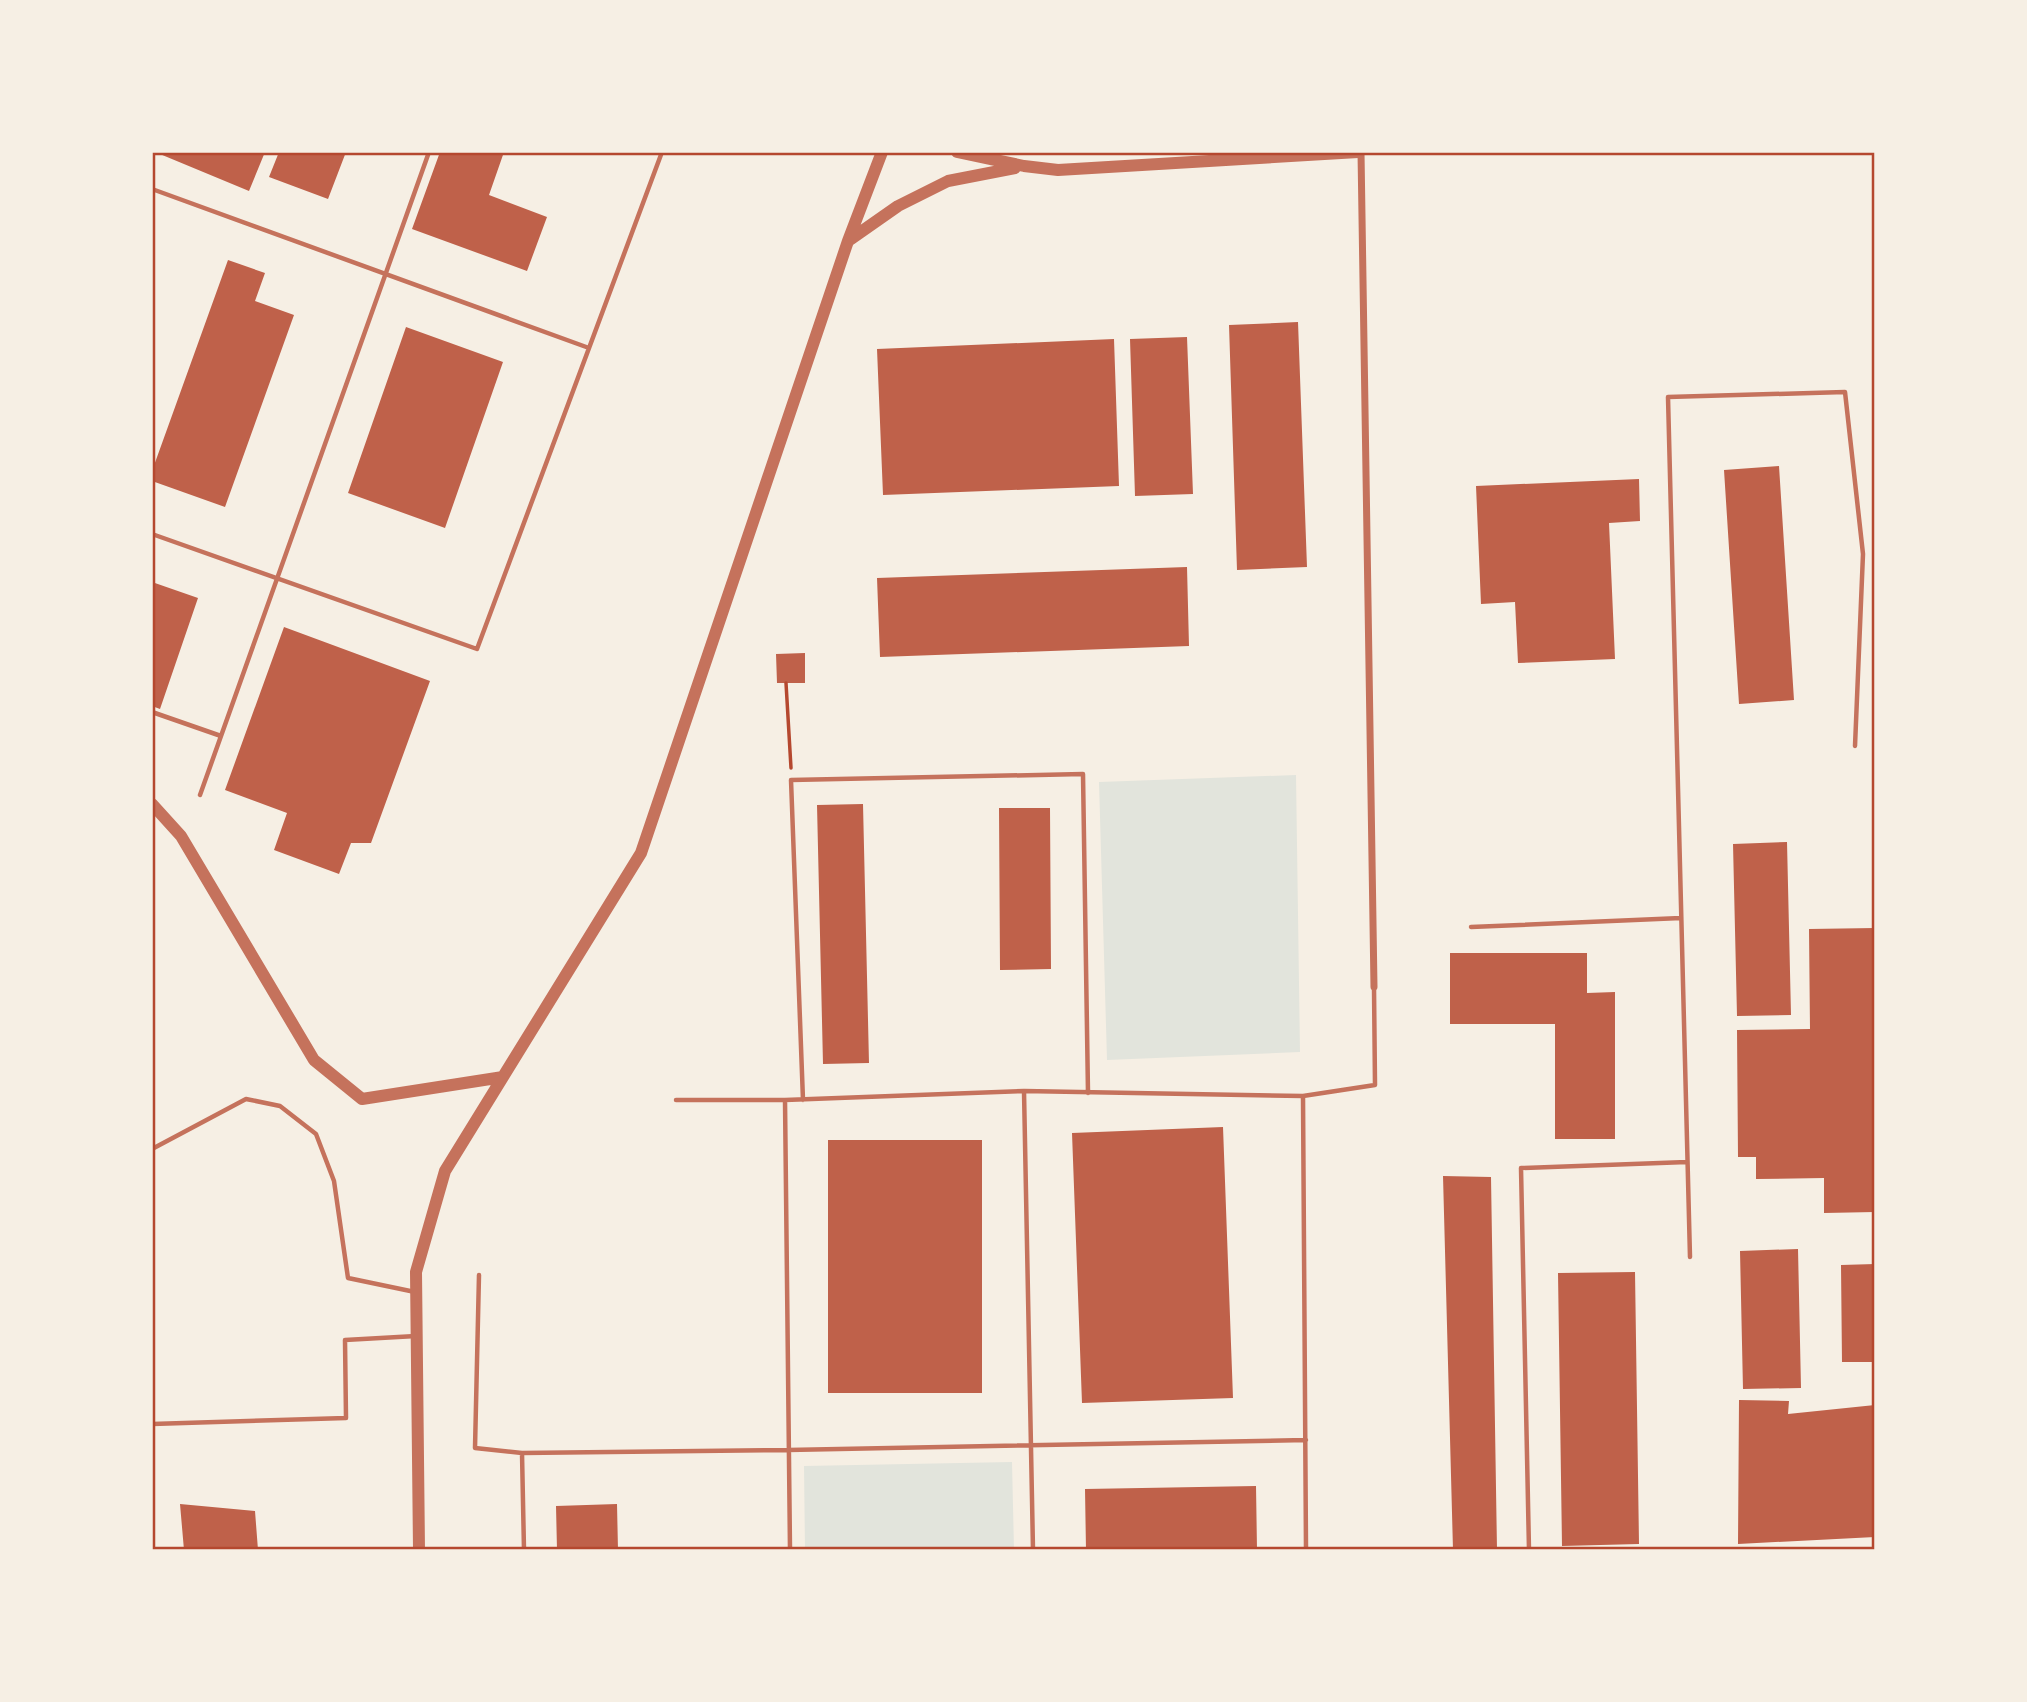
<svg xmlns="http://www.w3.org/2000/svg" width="2027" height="1702" font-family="'Noto Sans',sans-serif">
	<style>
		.green { fill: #e2e4dc }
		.building { fill: #bf614a }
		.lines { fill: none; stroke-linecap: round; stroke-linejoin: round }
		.path { stroke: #b5482f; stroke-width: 3.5 }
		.service { stroke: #c5725c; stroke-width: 4.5 }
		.minor { stroke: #c5725c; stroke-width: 7 }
		.tertiary { stroke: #c5725c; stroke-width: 12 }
		.neatline { fill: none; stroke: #b5482f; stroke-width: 2.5 }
	</style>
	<rect width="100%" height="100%" fill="#f6efe4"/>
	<path class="green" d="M 1296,775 L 1300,1052 L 1107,1060 L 1099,782 Z
		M 1012,1462 L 1014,1550 L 805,1550 L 804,1466 Z"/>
	<path class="building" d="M 155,152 L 265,152 L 249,191 Z
		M 279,152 L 346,152 L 328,199 L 269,177 Z
		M 440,152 L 504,152 L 489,195 L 547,217 L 527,271 L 412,229 Z
		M 228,260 L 265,273 L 255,301 L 294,315 L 225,507 L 152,481 L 152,471 Z
		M 1298,322 L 1307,567 L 1237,570 L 1229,325 Z
		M 406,327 L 503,362 L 445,528 L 348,493 Z
		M 1187,337 L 1193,494 L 1135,496 L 1130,339 Z
		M 1114,339 L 1119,486 L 883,495 L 877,349 Z
		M 1779,466 L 1794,700 L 1739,704 L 1724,470 Z
		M 1639,479 L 1640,521 L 1609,523 L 1615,659 L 1518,663 L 1515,602 L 1481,604 L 1476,486 Z
		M 1187,567 L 1189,646 L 880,657 L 877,578 Z
		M 152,582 L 198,598 L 160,709 L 152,706 Z
		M 284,627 L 430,681 L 371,843 L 351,843 L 339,874 L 274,850 L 287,813 L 225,790 Z
		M 805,653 L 805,683 L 777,683 L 776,654 Z
		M 863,804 L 869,1063 L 823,1064 L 817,805 Z
		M 999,808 L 1050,808 L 1051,969 L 1000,970 Z
		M 1787,842 L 1791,1015 L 1737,1016 L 1733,844 Z
		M 1875,928 L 1875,1212 L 1824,1213 L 1824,1178 L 1756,1179 L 1756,1157 L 1738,1157 L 1737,1030 L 1810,1029 L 1809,929 Z
		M 1450,953 L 1587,953 L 1587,993 L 1615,992 L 1615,1139 L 1555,1139 L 1555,1024 L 1450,1024 Z
		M 1223,1127 L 1233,1398 L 1082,1403 L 1072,1133 Z
		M 828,1140 L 982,1140 L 982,1393 L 828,1393 Z
		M 1443,1176 L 1491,1177 L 1497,1550 L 1453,1550 Z
		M 1798,1249 L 1801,1388 L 1743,1389 L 1740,1251 Z
		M 1875,1264 L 1875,1362 L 1842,1362 L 1841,1265 Z
		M 1635,1272 L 1639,1544 L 1562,1546 L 1558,1273 Z
		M 1739,1400 L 1789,1401 L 1788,1414 L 1875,1405 L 1875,1537 L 1738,1544 Z
		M 1256,1486 L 1257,1550 L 1086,1550 L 1085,1489 Z
		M 180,1504 L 255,1511 L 258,1550 L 184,1550 Z
		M 617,1504 L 618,1550 L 557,1550 L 556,1506 Z"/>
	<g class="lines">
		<path class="path" d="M 786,683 L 791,768"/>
		<path class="service" d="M 152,189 L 589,348
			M 152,534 L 477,649 L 662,152
			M 152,712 L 221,736
			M 200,795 L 429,152
			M 1471,927 L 1681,918
			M 1024,1091 L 1033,1550
			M 1303,1096 L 1306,1550
			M 676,1100 L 785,1100 L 1024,1091 L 1303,1096 L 1375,1085 L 1374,987
			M 785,1100 L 790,1550
			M 803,1100 L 791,780 L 1083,774 L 1088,1093
			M 152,1149 L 246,1099 L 280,1106 L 316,1134 L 334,1181 L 348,1278 L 415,1292
			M 1690,1257 L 1668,397 L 1845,392 L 1863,554 L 1855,746
			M 479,1275 L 475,1448 L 522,1453 L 788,1450 L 1306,1440
			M 152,1424 L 346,1418 L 345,1340 L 416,1336
			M 522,1453 L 524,1550
			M 1529,1550 L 1521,1168 L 1687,1162"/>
		<path class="minor" d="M 1361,152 L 1374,987"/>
		<path class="tertiary" d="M 957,152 L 1024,166 L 1058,170 L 1358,152
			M 848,241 L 898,206 L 948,181 L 1015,168
			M 152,804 L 181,836 L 314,1060 L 362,1099 L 503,1077
			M 419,1550 L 416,1272 L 445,1171 L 641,853 L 848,241 L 882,152"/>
	</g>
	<rect width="2027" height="1702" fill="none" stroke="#f6efe4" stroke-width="308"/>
	<rect x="154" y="154" width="1719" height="1394" class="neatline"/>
</svg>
